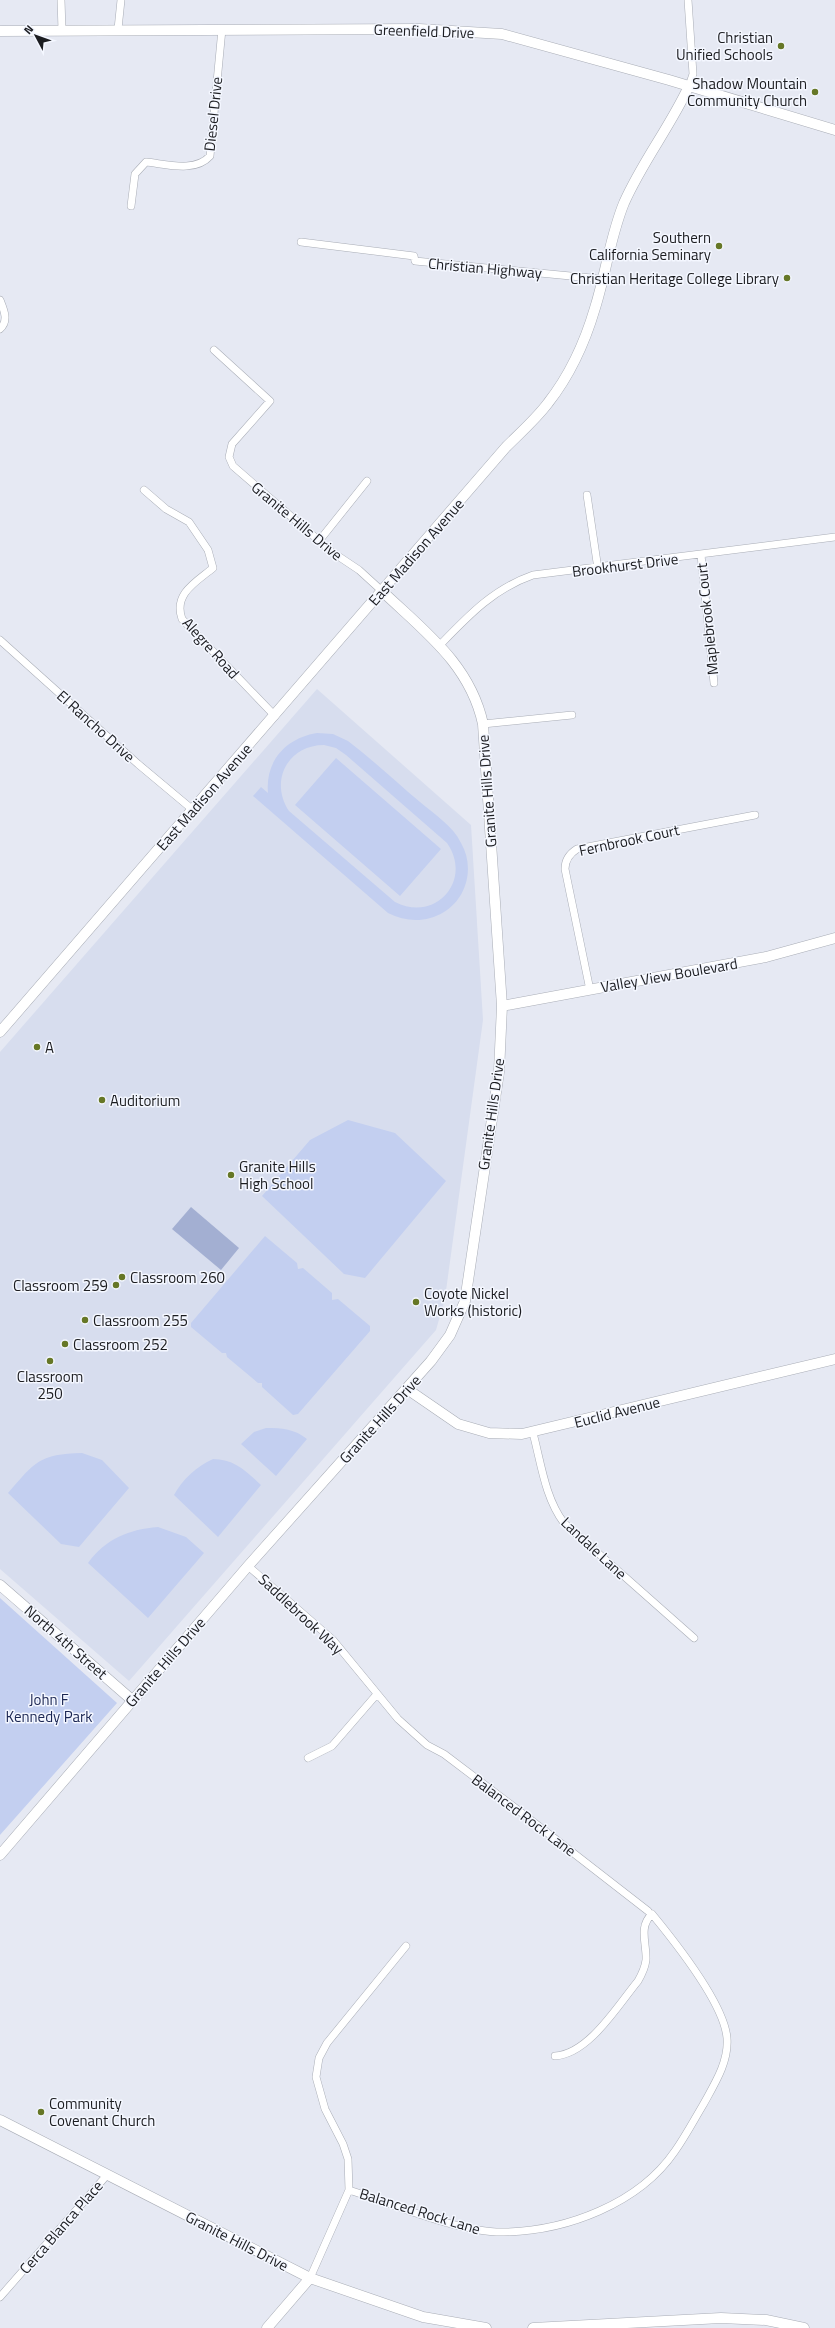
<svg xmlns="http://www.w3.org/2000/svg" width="835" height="2328" font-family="'Titillium Web',sans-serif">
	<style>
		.built { fill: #d7ddee }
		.green { fill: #c3cff0; fill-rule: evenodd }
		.water { fill: #a3afd2 }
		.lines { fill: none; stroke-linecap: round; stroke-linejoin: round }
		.street-casing { stroke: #a9adb6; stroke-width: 8 }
		.secondary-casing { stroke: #a9adb6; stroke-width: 11 }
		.street { stroke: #fff; stroke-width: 7 }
		.secondary { stroke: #fff; stroke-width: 10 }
		.poi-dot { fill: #667726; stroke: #f4f7ff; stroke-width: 1.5 }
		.labels { text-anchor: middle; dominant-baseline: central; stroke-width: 3; stroke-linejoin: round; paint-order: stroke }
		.street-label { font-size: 15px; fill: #1b1c20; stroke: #f4f7ff }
		.poi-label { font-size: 15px; fill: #1b1c20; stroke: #f4f7ff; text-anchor: start }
		.park-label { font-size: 15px; fill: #1b2653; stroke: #f4f7ff }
	</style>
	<rect width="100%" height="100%" fill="#e6e9f3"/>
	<path class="built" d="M 317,689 L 471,825 L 483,1020 L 445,1298 L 436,1330 L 129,1681 L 0,1569 L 0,1052 Z"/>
	<path class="green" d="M 317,733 L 333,734 L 348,741 C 373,760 396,782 420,802 C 434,814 453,826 461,843 C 475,867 467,898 444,912 C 426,923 406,922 388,913 L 253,796 L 261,787 L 268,793 C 265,761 286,738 317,733 ZM 324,745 L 336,748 L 346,755 L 447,843 C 473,880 436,923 395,902 L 289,811 C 269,781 288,745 324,745 Z
		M 336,758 L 441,849 L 400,896 L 295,805 Z
		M 348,1120 L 395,1133 L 446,1181 L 365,1278 L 344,1274 L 262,1196 L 310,1140 Z
		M 265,1236 L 297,1263 L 298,1269 L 303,1268 L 332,1293 L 332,1300 L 338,1299 L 370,1326 L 370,1331 L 298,1414 L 293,1415 L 262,1387 L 262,1383 L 258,1383 L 227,1357 L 226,1353 L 222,1353 L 191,1327 L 191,1323 Z
		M 266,1428 C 282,1428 295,1429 307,1439 L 276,1476 L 241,1444 L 254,1432 Z
		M 82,1453 L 102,1460 L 129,1488 L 79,1547 L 61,1544 L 8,1493 C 35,1462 39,1454 82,1453 Z
		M 213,1459 C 234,1459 246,1471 261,1485 L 218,1537 L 174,1495 C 182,1480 197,1466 213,1459 Z
		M 158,1527 L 186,1537 L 204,1553 L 148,1618 L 88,1563 C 105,1539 130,1529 158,1527 Z
		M 0,1598 L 117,1703 L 0,1835 Z"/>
	<path class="water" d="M 191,1207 L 239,1248 L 221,1270 L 172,1229 Z"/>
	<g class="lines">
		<defs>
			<path id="street" d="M 61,0 L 62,30
				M 688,0 L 693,74 L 689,86
				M 118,29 L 121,0
				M 131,206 L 135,174 L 146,162 C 166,164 195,173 210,156 L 222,29
				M 301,242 L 414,256 L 415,261 L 602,279
				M 0,300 C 4,310 9,321 0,329
				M 214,350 L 270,401 L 232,444 L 229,457 L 233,466 L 332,552 L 359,570 L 382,591
				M 144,490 L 166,509 L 189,522 L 208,550 L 213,568 C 196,582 173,594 182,619 L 275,716
				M 587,495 L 598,569
				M 319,541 L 367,481
				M 701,555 L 714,683
				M 0,640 L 138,764 L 193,810
				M 439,646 C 468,616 493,589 533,575 L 835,537
				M 483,724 L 572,715
				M 590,990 L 565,869 C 565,860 569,854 577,849 L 755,815
				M 533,1433 C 541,1463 545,1498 564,1523 L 694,1638
				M 248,1566 L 333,1640 L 398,1719 L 427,1745 L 444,1754 L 518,1810 L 648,1911
				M 308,1758 L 332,1746 L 377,1694
				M 349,2190 C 393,2204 460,2233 504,2232 C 566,2231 639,2204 675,2151 C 685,2137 694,2120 703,2105 C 714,2085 729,2062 727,2038 C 724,2003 675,1942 652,1914 C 638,1927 647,1944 646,1960 C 645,1968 642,1974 638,1981 C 618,2005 589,2054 555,2056
				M 310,2278 L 349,2190 L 348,2159 L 343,2144 L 325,2109 L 316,2077 L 319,2058 L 327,2043 L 406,1946
				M 0,2297 L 107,2175"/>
			<path id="secondary" d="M 0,31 L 419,29 L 502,34 L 669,80 L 835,130
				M 502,1006 L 766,957 L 835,938
				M 0,1032 L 506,447 C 520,433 536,419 548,403 C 570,375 585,342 595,308 C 606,273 610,237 624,203 C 642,162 670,127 689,86
				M 407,1389 L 458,1424 L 489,1433 L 522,1434 L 835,1359
				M 0,1585 L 132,1700
				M 0,1855 L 248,1566 L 431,1361 L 450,1335 L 465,1301 L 499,1072 L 502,1006 L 483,724 C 470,664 424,631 382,591
				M 0,2120 L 310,2278 L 423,2317 L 486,2328
				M 267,2328 L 310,2278
				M 533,2328 L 721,2318 L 766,2320 L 804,2328"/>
		</defs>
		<use href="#street" class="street-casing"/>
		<use href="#secondary" class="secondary-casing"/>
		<use href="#street" class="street"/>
		<use href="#secondary" class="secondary"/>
	</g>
	<g class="poi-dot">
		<circle cx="781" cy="46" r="4"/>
		<circle cx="815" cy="92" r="4"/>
		<circle cx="719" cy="246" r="4"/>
		<circle cx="787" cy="278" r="4"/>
		<circle cx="37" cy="1047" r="4"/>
		<circle cx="102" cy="1100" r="4"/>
		<circle cx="231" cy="1175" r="4"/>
		<circle cx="122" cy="1277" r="4"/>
		<circle cx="116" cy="1285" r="4"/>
		<circle cx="416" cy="1302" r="4"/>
		<circle cx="85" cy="1320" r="4"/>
		<circle cx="65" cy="1344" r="4"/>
		<circle cx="50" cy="1361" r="4"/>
		<circle cx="41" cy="2112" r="4"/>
	</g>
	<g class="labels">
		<g class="street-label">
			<text transform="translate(424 31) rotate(2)">Greenfield Drive</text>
			<text transform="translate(213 114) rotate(-84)">Diesel Drive</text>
			<text transform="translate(485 268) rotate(5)">Christian Highway</text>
			<text transform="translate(297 521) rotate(40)">Granite Hills Drive</text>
			<text transform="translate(416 552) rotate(-49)">East Madison Avenue</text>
			<text transform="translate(625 565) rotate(-7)">Brookhurst Drive</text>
			<text transform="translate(707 619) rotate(-96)">Maplebrook Court</text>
			<text transform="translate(211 648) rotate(48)">Alegre Road</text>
			<text transform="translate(96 726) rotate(42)">El Rancho Drive</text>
			<text transform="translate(487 791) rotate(-94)">Granite Hills Drive</text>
			<text transform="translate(204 797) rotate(-49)">East Madison Avenue</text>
			<text transform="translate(629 840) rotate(-12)">Fernbrook Court</text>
			<text transform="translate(669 975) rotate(-10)">Valley View Boulevard</text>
			<text transform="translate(491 1114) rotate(-82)">Granite Hills Drive</text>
			<text transform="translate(617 1412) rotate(-14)">Euclid Avenue</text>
			<text transform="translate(380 1419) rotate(-48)">Granite Hills Drive</text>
			<text transform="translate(594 1548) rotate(43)">Landale Lane</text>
			<text transform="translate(301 1614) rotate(43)">Saddlebrook Way</text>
			<text transform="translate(66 1642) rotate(41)">North 4th Street</text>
			<text transform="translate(165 1662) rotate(-49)">Granite Hills Drive</text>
			<text transform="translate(524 1815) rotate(37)">Balanced Rock Lane</text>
			<text transform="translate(420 2211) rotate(17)">Balanced Rock Lane</text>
			<text transform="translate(61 2227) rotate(-49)">Cerca Blanca Place</text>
			<text transform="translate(237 2241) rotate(27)">Granite Hills Drive</text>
		</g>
		<g class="poi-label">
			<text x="773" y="37" text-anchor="end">Christian<tspan x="773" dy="17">Unified Schools</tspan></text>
			<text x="807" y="83" text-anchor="end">Shadow Mountain<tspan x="807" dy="17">Community Church</tspan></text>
			<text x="711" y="237" text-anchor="end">Southern<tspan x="711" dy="17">California Seminary</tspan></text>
			<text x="779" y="278" text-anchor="end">Christian Heritage College Library</text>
			<text x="45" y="1047">A</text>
			<text x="110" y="1100">Auditorium</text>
			<text x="239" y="1166">Granite Hills<tspan x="239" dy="17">High School</tspan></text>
			<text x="130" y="1277">Classroom 260</text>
			<text x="108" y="1285" text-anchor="end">Classroom 259</text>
			<text x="424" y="1293">Coyote Nickel<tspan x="424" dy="17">Works (historic)</tspan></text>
			<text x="93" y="1320">Classroom 255</text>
			<text x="73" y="1344">Classroom 252</text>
			<text x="50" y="1376" text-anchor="middle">Classroom<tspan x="50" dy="17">250</tspan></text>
			<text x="49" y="2103">Community<tspan x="49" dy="17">Covenant Church</tspan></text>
		</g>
		<g class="park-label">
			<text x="49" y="1699">John F<tspan x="49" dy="17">Kennedy Park</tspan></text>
		</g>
	</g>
	<g transform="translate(36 36) rotate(311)" stroke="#f4f7ff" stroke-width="3" paint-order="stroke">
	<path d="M0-3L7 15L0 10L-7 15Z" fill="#1b1c20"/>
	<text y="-6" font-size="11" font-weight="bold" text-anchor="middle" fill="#1b1c20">N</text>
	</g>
</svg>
